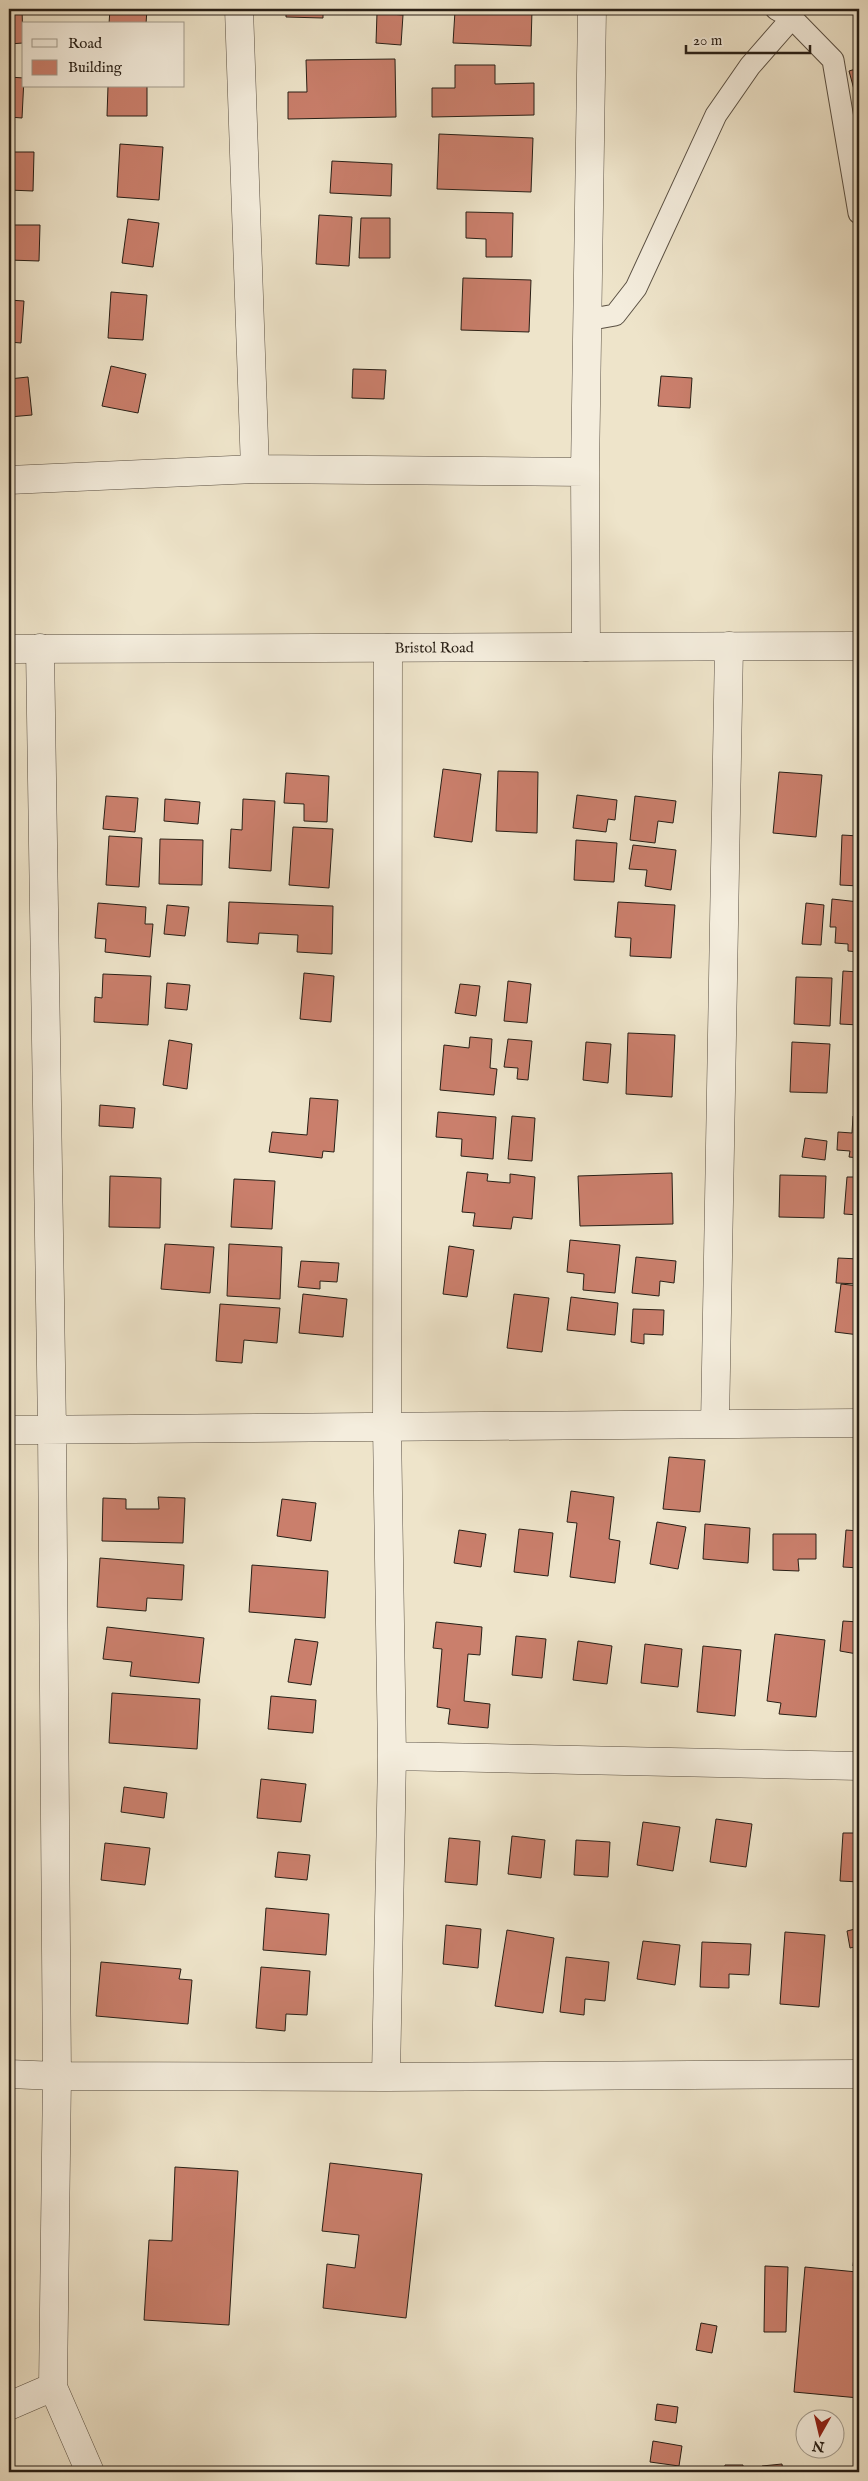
<svg xmlns="http://www.w3.org/2000/svg" width="868" height="2481" font-family="'IM FELL English',serif">
	<style>
		.building { fill: #ca7f6c; stroke: #281f16 }
		.lines { fill: none; stroke-linecap: round; stroke-linejoin: round }
		.service-casing { stroke: #5a5043; stroke-width: 23 }
		.minor-casing { stroke: #5a5043; stroke-width: 29 }
		.tertiary-casing { stroke: #5a5043; stroke-width: 29 }
		.service { stroke: #f4eddd; stroke-width: 21 }
		.minor { stroke: #f4eddd; stroke-width: 28 }
		.tertiary { stroke: #f4eddd; stroke-width: 28 }
		.labels { text-anchor: middle; dominant-baseline: central; stroke-width: 4; stroke-linejoin: round; paint-order: stroke }
		.street-label { font-size: 15px; fill: #281f16; stroke: #f4eddd }
	</style>
	<rect width="100%" height="100%" fill="#eee4ca"/>
	<filter id="stains"><feTurbulence type="fractalNoise" baseFrequency=".004" numOctaves="4"/><feColorMatrix values="0 0 0 0 .2 0 0 0 0 .09 0 0 0 0 .02 0 0 0 .5 -.17"/></filter>
	<radialGradient id="worn" r=".72"><stop offset=".6" stop-color="#630" stop-opacity="0"/><stop offset="1" stop-color="#630" stop-opacity=".3"/></radialGradient>
	<path class="building" d="M 9,9 L 22,9 L 23,43 L 9,44 Z
		M 110,9 L 147,9 L 146,24 L 109,24 Z
		M 286,9 L 323,9 L 323,18 L 286,17 Z
		M 462,9 L 532,10 L 531,46 L 453,43 L 455,11 L 462,11 Z
		M 377,13 L 403,15 L 401,45 L 376,43 Z
		M 395,59 L 396,117 L 288,119 L 288,92 L 307,92 L 306,60 Z
		M 455,65 L 495,65 L 495,84 L 534,83 L 534,115 L 432,117 L 432,88 L 455,88 Z
		M 859,68 L 859,108 L 849,71 Z
		M 9,77 L 24,78 L 22,118 L 9,117 Z
		M 108,86 L 147,86 L 147,116 L 107,116 Z
		M 439,134 L 533,138 L 531,192 L 437,189 Z
		M 120,144 L 163,147 L 159,200 L 117,197 Z
		M 9,152 L 34,152 L 33,191 L 9,190 Z
		M 332,161 L 392,164 L 391,196 L 330,193 Z
		M 466,212 L 513,213 L 512,257 L 486,257 L 486,239 L 466,238 Z
		M 319,215 L 352,217 L 349,266 L 316,264 Z
		M 361,218 L 390,218 L 390,258 L 359,258 Z
		M 128,219 L 159,223 L 153,267 L 122,263 Z
		M 9,225 L 40,225 L 39,261 L 9,260 Z
		M 463,278 L 531,280 L 529,332 L 461,330 Z
		M 111,292 L 147,295 L 143,340 L 108,338 Z
		M 9,300 L 24,301 L 21,343 L 9,342 Z
		M 111,366 L 146,374 L 138,413 L 102,406 Z
		M 353,369 L 386,370 L 384,399 L 352,398 Z
		M 661,376 L 692,378 L 690,408 L 658,406 Z
		M 28,377 L 32,415 L 9,417 L 9,379 Z
		M 443,769 L 481,774 L 472,842 L 434,837 Z
		M 498,771 L 538,772 L 537,833 L 496,831 Z
		M 779,772 L 822,775 L 816,837 L 773,833 Z
		M 286,773 L 329,776 L 327,822 L 304,821 L 304,804 L 284,803 Z
		M 577,795 L 617,800 L 615,820 L 608,819 L 606,832 L 573,828 Z
		M 106,796 L 138,798 L 135,832 L 103,829 Z
		M 635,796 L 676,801 L 673,823 L 658,821 L 655,843 L 630,840 Z
		M 165,799 L 200,802 L 198,824 L 164,821 Z
		M 243,799 L 275,801 L 271,871 L 229,868 L 231,829 L 242,830 Z
		M 293,827 L 333,829 L 329,888 L 289,885 Z
		M 842,835 L 859,836 L 859,886 L 840,885 Z
		M 109,836 L 142,838 L 139,887 L 106,885 Z
		M 160,839 L 203,840 L 202,885 L 159,884 Z
		M 576,840 L 617,843 L 614,882 L 574,880 Z
		M 633,845 L 676,850 L 671,890 L 645,886 L 647,870 L 629,869 Z
		M 832,899 L 859,902 L 859,952 L 848,951 L 848,944 L 835,943 L 836,927 L 830,927 Z
		M 229,902 L 333,906 L 332,954 L 297,952 L 298,935 L 259,933 L 258,944 L 227,942 Z
		M 618,902 L 675,905 L 671,958 L 630,956 L 631,938 L 615,937 Z
		M 98,903 L 146,907 L 145,924 L 153,924 L 150,957 L 105,952 L 106,939 L 95,938 Z
		M 806,903 L 824,905 L 821,945 L 802,944 Z
		M 167,905 L 189,907 L 185,936 L 164,934 Z
		M 843,971 L 859,972 L 859,1025 L 840,1024 Z
		M 304,973 L 334,976 L 331,1022 L 300,1019 Z
		M 103,974 L 151,976 L 148,1025 L 94,1022 L 95,997 L 102,998 Z
		M 796,977 L 832,978 L 830,1026 L 794,1024 Z
		M 508,981 L 531,984 L 527,1023 L 504,1021 Z
		M 167,983 L 190,985 L 187,1010 L 165,1008 Z
		M 460,984 L 480,986 L 476,1016 L 455,1013 Z
		M 628,1033 L 675,1035 L 672,1097 L 626,1094 Z
		M 470,1037 L 492,1039 L 490,1068 L 497,1069 L 494,1095 L 440,1090 L 444,1045 L 469,1048 Z
		M 508,1039 L 532,1041 L 528,1080 L 517,1079 L 518,1068 L 504,1067 Z
		M 169,1040 L 192,1044 L 187,1089 L 163,1085 Z
		M 586,1042 L 611,1044 L 608,1083 L 583,1080 Z
		M 792,1042 L 830,1044 L 827,1093 L 790,1092 Z
		M 310,1098 L 338,1100 L 334,1152 L 323,1151 L 322,1158 L 269,1152 L 272,1132 L 307,1135 Z
		M 100,1105 L 135,1108 L 133,1128 L 99,1126 Z
		M 438,1112 L 496,1117 L 493,1159 L 461,1156 L 462,1139 L 436,1137 Z
		M 512,1116 L 535,1118 L 532,1161 L 508,1159 Z
		M 853,1116 L 859,1116 L 859,1158 L 849,1157 L 850,1151 L 837,1150 L 838,1132 L 852,1133 Z
		M 805,1138 L 827,1141 L 825,1160 L 802,1157 Z
		M 467,1172 L 488,1174 L 487,1181 L 510,1183 L 510,1174 L 535,1177 L 532,1219 L 513,1217 L 511,1229 L 473,1226 L 475,1213 L 462,1212 Z
		M 672,1173 L 673,1224 L 580,1226 L 578,1176 Z
		M 780,1175 L 826,1176 L 824,1218 L 779,1217 Z
		M 110,1176 L 161,1178 L 160,1228 L 109,1227 Z
		M 847,1177 L 859,1177 L 859,1215 L 844,1214 Z
		M 234,1179 L 275,1181 L 272,1229 L 231,1227 Z
		M 570,1240 L 620,1245 L 615,1293 L 583,1290 L 584,1274 L 567,1272 Z
		M 165,1244 L 214,1247 L 210,1293 L 161,1289 Z
		M 229,1244 L 282,1247 L 280,1299 L 227,1296 Z
		M 449,1246 L 474,1250 L 467,1297 L 443,1294 Z
		M 636,1257 L 676,1261 L 674,1283 L 660,1281 L 659,1296 L 632,1293 Z
		M 838,1258 L 859,1259 L 859,1284 L 836,1283 Z
		M 301,1261 L 339,1263 L 337,1282 L 320,1281 L 320,1289 L 298,1287 Z
		M 841,1284 L 859,1286 L 859,1335 L 835,1332 Z
		M 303,1294 L 347,1299 L 343,1337 L 299,1333 Z
		M 514,1294 L 549,1298 L 542,1352 L 507,1348 Z
		M 571,1297 L 618,1303 L 615,1335 L 567,1330 Z
		M 220,1304 L 280,1308 L 277,1343 L 244,1340 L 242,1363 L 216,1361 Z
		M 633,1309 L 664,1310 L 663,1335 L 644,1334 L 644,1344 L 631,1342 Z
		M 669,1457 L 705,1460 L 700,1512 L 663,1509 Z
		M 571,1491 L 614,1497 L 609,1539 L 620,1541 L 615,1583 L 570,1577 L 577,1523 L 567,1522 Z
		M 158,1497 L 185,1498 L 183,1543 L 102,1541 L 103,1498 L 126,1499 L 126,1509 L 159,1509 Z
		M 282,1499 L 316,1503 L 311,1541 L 277,1536 Z
		M 657,1522 L 686,1527 L 678,1569 L 650,1564 Z
		M 705,1524 L 750,1528 L 748,1563 L 703,1559 Z
		M 519,1529 L 553,1533 L 548,1576 L 514,1572 Z
		M 459,1530 L 486,1534 L 481,1567 L 454,1563 Z
		M 846,1530 L 859,1531 L 859,1568 L 843,1567 Z
		M 773,1534 L 816,1534 L 816,1559 L 798,1559 L 799,1571 L 773,1570 Z
		M 100,1558 L 184,1565 L 182,1600 L 147,1598 L 146,1611 L 97,1607 Z
		M 252,1565 L 328,1571 L 325,1618 L 249,1612 Z
		M 843,1621 L 859,1622 L 859,1669 L 854,1669 L 857,1654 L 840,1651 Z
		M 436,1622 L 482,1627 L 480,1655 L 468,1654 L 464,1701 L 490,1704 L 488,1728 L 448,1724 L 450,1709 L 437,1707 L 442,1649 L 433,1648 Z
		M 107,1627 L 204,1638 L 199,1683 L 130,1676 L 132,1662 L 103,1659 Z
		M 775,1634 L 825,1640 L 816,1717 L 779,1714 L 781,1703 L 767,1701 Z
		M 516,1636 L 546,1639 L 542,1678 L 512,1675 Z
		M 295,1639 L 318,1642 L 311,1685 L 288,1682 Z
		M 578,1641 L 612,1646 L 607,1684 L 573,1680 Z
		M 645,1644 L 682,1649 L 678,1687 L 641,1683 Z
		M 703,1646 L 741,1650 L 735,1716 L 697,1712 Z
		M 112,1693 L 200,1699 L 197,1749 L 109,1743 Z
		M 271,1696 L 316,1700 L 313,1733 L 268,1729 Z
		M 261,1779 L 306,1784 L 301,1822 L 257,1818 Z
		M 124,1787 L 167,1793 L 164,1818 L 121,1812 Z
		M 716,1819 L 752,1824 L 746,1867 L 710,1862 Z
		M 643,1822 L 680,1827 L 673,1871 L 637,1865 Z
		M 843,1833 L 859,1833 L 859,1882 L 840,1881 Z
		M 512,1836 L 545,1840 L 541,1878 L 508,1874 Z
		M 449,1838 L 480,1841 L 477,1885 L 445,1882 Z
		M 576,1840 L 610,1842 L 608,1877 L 574,1875 Z
		M 105,1843 L 150,1848 L 145,1885 L 101,1880 Z
		M 278,1852 L 310,1855 L 307,1880 L 275,1877 Z
		M 266,1908 L 329,1914 L 326,1955 L 263,1950 Z
		M 446,1925 L 481,1929 L 478,1968 L 443,1964 Z
		M 859,1928 L 859,1946 L 850,1948 L 847,1931 Z
		M 507,1930 L 554,1938 L 543,2013 L 495,2006 Z
		M 785,1932 L 825,1935 L 819,2007 L 780,2004 Z
		M 643,1941 L 680,1945 L 675,1985 L 637,1979 Z
		M 702,1942 L 751,1944 L 749,1975 L 729,1974 L 729,1988 L 700,1987 Z
		M 566,1957 L 609,1962 L 605,2001 L 585,1999 L 584,2015 L 560,2012 Z
		M 101,1962 L 181,1969 L 179,1979 L 192,1980 L 188,2024 L 96,2016 Z
		M 261,1967 L 310,1971 L 307,2015 L 286,2014 L 285,2031 L 256,2028 Z
		M 330,2163 L 422,2174 L 406,2318 L 323,2308 L 327,2264 L 355,2268 L 359,2235 L 322,2231 Z
		M 175,2167 L 238,2171 L 229,2325 L 144,2320 L 149,2240 L 172,2241 Z
		M 859,2213 L 859,2267 L 853,2266 Z
		M 765,2266 L 788,2267 L 786,2332 L 764,2332 Z
		M 805,2267 L 857,2272 L 855,2294 L 859,2294 L 859,2398 L 794,2392 Z
		M 701,2323 L 717,2326 L 712,2353 L 696,2350 Z
		M 657,2404 L 678,2407 L 676,2423 L 655,2420 Z
		M 653,2441 L 682,2446 L 679,2466 L 650,2462 Z
		M 782,2464 L 783,2472 L 762,2472 L 762,2466 Z
		M 725,2465 L 743,2465 L 743,2472 L 724,2472 Z
		M 686,2467 L 706,2470 L 705,2472 L 685,2472 Z"/>
	<g class="lines">
		<defs>
			<path id="service" d="M 776,9 L 792,18 L 833,60 L 859,213
				M 587,320 L 615,315 L 636,288 L 716,115 L 750,66 L 792,18 L 792,9"/>
			<path id="minor" d="M 239,9 L 255,469
				M 9,480 L 255,469 L 585,472
				M 586,647 L 585,472 L 592,9
				M 40,648 L 52,1430 L 57,2076 L 53,2387 L 90,2472
				M 388,648 L 387,1426 L 392,1756
				M 715,1424 L 729,646
				M 9,1430 L 859,1423
				M 9,2074 L 57,2076 L 386,2077 L 859,2074
				M 386,2077 L 392,1756 L 859,1766
				M 9,2406 L 53,2387"/>
			<g id="tertiary">
				<path id="s1" d="M 9,649 L 859,646"/>
			</g>
		</defs>
		<use href="#service" class="service-casing"/>
		<use href="#minor" class="minor-casing"/>
		<use href="#tertiary" class="tertiary-casing"/>
		<use href="#service" class="service"/>
		<use href="#minor" class="minor"/>
		<use href="#tertiary" class="tertiary"/>
	</g>
	<g class="labels">
		<g class="street-label">
			<text stroke="none"><textPath href="#s1" startOffset="425">Bristol Road</textPath></text>
		</g>
	</g>
	<rect width="868" height="2481" fill="none" stroke="#eee4ca" stroke-width="30"/>
	<rect x="10" y="10" width="848" height="2461" fill="none" stroke="#281f16" stroke-width="2.5"/>
	<rect x="15" y="15" width="838" height="2451" fill="none" stroke="#281f16"/>
	<rect x="22" y="22" width="162" height="65" fill="#f4eddd" stroke="#a29b8d"/>
	<rect x="32" y="39" width="25" height="8" fill="#f4eddd" stroke="#a29b8d"/>
	<text x="68" y="48" font-size="15" fill="#281f16">Road</text>
	<rect x="32" y="60" width="25" height="15" fill="#ca7f6c" stroke="#a29b8d"/>
	<text x="68" y="72" font-size="15" fill="#281f16">Building</text>
	<g transform="translate(820 2434) rotate(188)"><circle r="24" fill="#f4eddd" stroke="#a29b8d"/>
	<path d="M0-4L9 19L0 12L-9 19Z" fill="#8f2418"/>
	<text y="-8" font-size="14" font-weight="bold" text-anchor="middle" fill="#281f16">N</text>
	</g>
	<path d="M686 45v8h124v-8" fill="none" stroke="#281f16" stroke-width="2.5"/>
	<text x="693" y="45" font-size="15" fill="#281f16" stroke="#f4eddd" stroke-width="4" paint-order="stroke">20 m</text>
	<rect width="100%" height="100%" filter="url(#stains)"/>
	<rect width="100%" height="100%" fill="url(#worn)"/>
</svg>
